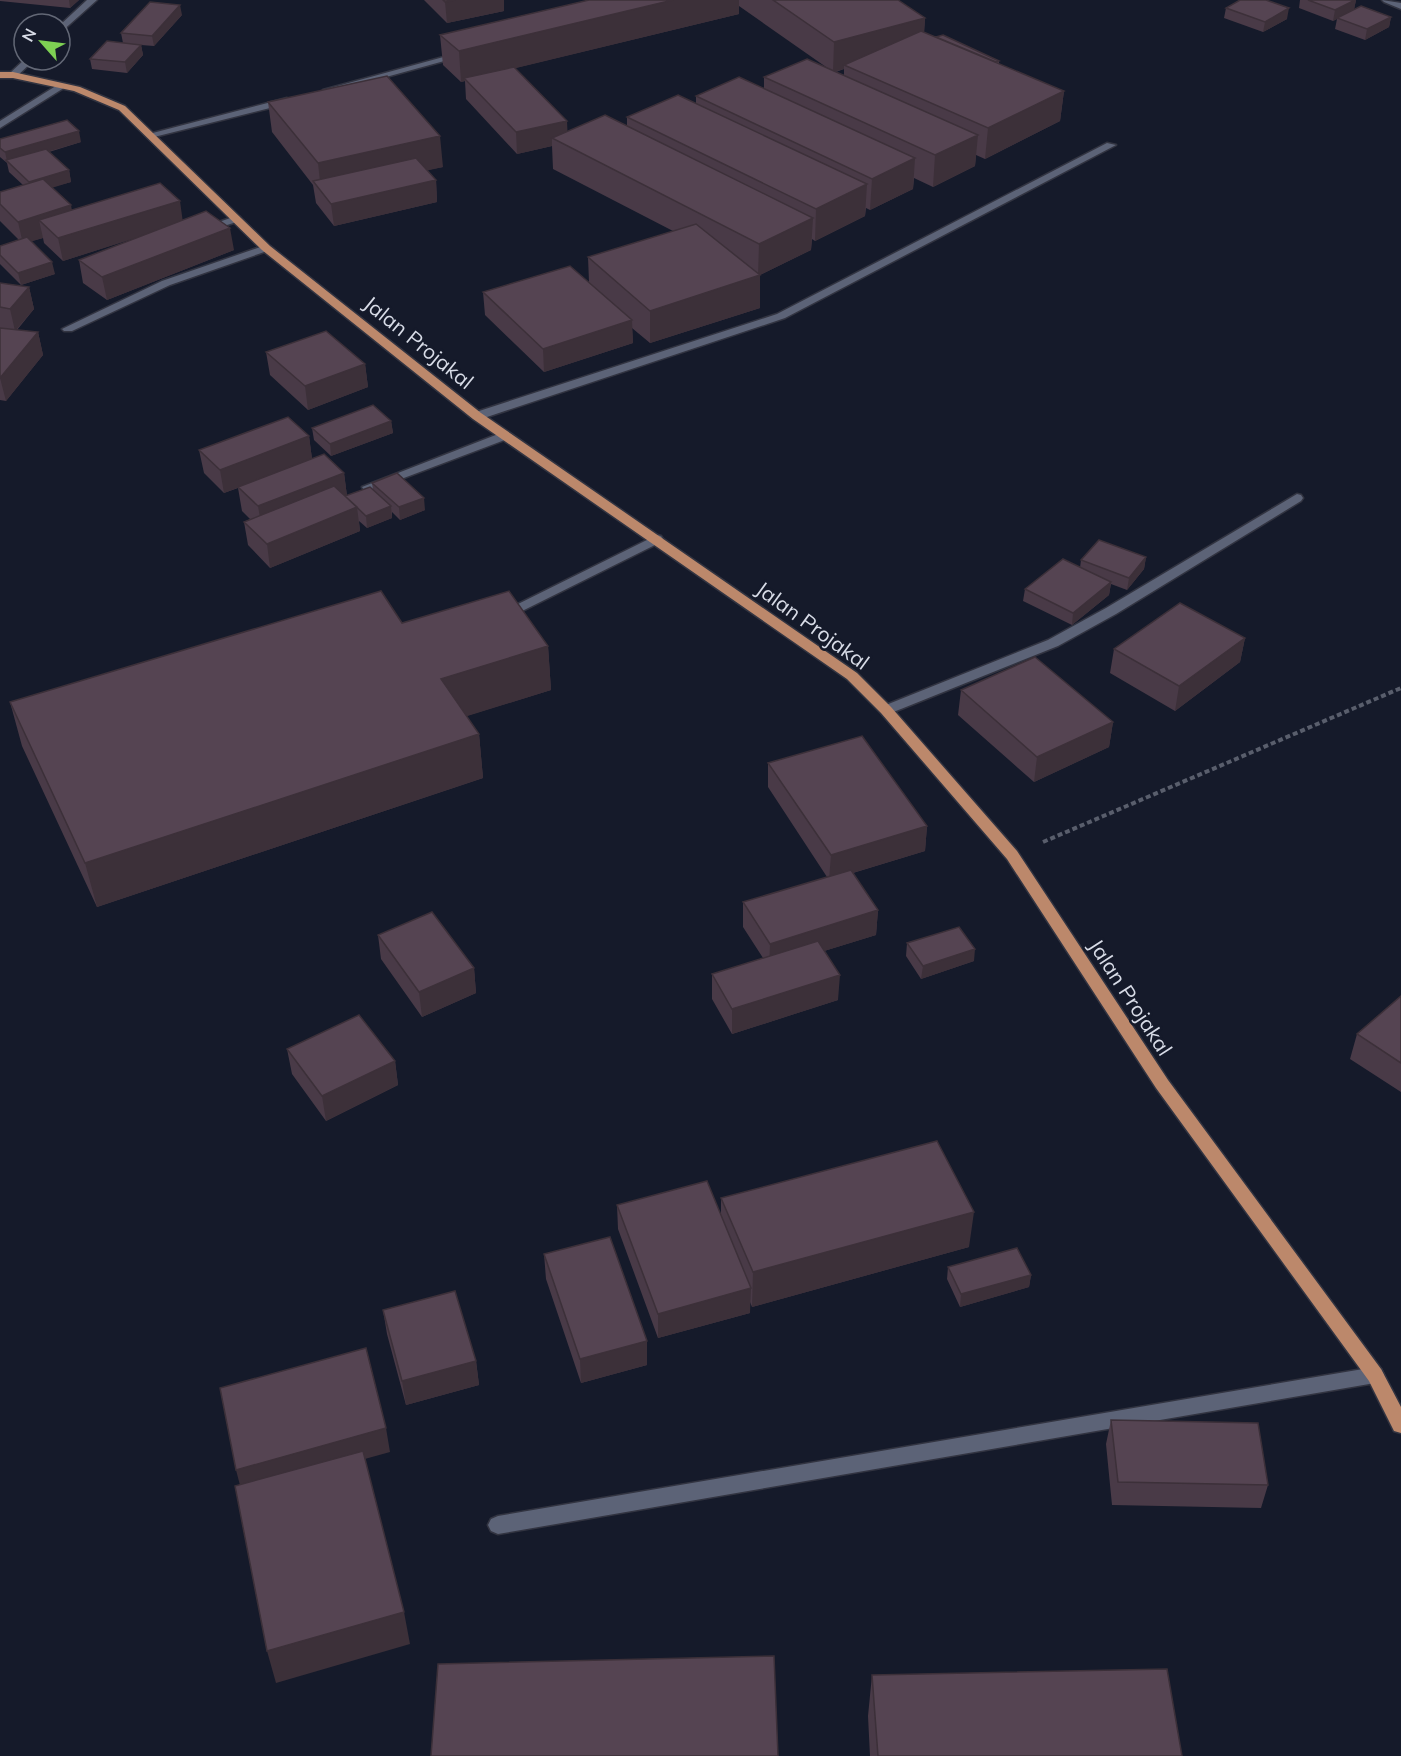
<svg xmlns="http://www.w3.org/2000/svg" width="1401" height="1756" font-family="Mulish,sans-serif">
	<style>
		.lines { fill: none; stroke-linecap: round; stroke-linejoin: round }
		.lane-casing { stroke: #323441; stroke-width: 3 }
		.street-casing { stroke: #323441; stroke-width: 3 }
		.primary-casing { stroke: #323441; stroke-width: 3 }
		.path { stroke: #595e6c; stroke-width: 4; stroke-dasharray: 5 3; stroke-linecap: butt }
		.lane { fill: #5c6377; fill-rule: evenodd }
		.street { fill: #5c6377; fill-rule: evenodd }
		.primary { fill: #bc886b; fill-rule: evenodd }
		.wall { fill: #493a47; fill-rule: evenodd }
		.shaded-wall { fill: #3c3039 }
		.building { fill: #554452; stroke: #3c3039; stroke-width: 1.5 }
		.labels { text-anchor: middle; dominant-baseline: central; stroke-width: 5; stroke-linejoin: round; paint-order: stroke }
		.street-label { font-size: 21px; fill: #d8dce7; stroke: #151a2a }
	</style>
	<rect width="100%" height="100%" fill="#151a2a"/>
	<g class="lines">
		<defs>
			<path id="lane" d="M 1107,143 L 1116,145 L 785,318 L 481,419 L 477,420 L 471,416 L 473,413 L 777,314 Z
				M 236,216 L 240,217 L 240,221 L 204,232 L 199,229 Z
				M 1297,494 L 1301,495 L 1303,498 L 1301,501 L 1116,614 L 1058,646 L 891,713 L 886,714 L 879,710 L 881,707 L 1048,640 L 1106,608 Z
				M 657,535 L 661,536 L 663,539 L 661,542 L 506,619 L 496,619 L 494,616 Z"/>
			<path id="street" d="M 87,0 L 97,0 L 60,33 L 60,25 Z
				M 1382,0 L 1401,3 L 1401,9 L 1384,2 Z
				M 458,53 L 466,55 L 328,93 L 323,90 Z
				M 24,60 L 34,60 L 16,77 L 10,77 L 10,73 Z
				M 59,84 L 67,86 L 0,128 L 0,121 Z
				M 287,98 L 292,101 L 290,103 L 150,138 L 145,135 Z
				M 266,245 L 271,248 L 270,250 L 170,285 L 72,331 L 64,331 L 62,329 L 162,281 Z
				M 506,431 L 512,435 L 510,438 L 372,490 L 364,490 L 362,487 Z
				M 1375,1367 L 1381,1369 L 1384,1375 L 1381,1381 L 1375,1383 L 498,1534 L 491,1531 L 488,1525 L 491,1519 L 498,1516 Z"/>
			<path id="primary" d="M 0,72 L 13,72 L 80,87 L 125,106 L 270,246 L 481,413 L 857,673 L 891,707 L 1017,851 L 1168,1080 L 1381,1369 L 1401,1407 L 1401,1433 L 1394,1431 L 1369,1381 L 1156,1088 L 1007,859 L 881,713 L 847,679 L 473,419 L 262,250 L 119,110 L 74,91 L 13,78 L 0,78 Z"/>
		</defs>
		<use href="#lane" class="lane-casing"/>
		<use href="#street" class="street-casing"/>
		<use href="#primary" class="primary-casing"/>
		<path class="path" d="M 1043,842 L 1401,688"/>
		<use href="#lane" class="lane"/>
		<use href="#street" class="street"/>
		<use href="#primary" class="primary"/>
	</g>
	<path class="wall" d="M 0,0 L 79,0 L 70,8 L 0,1 Z
		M 424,0 L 504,0 L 504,11 L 447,23 Z
		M 589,0 L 898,0 L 925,18 L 924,33 L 999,61 L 999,64 L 1064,91 L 1060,121 L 985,159 L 976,155 L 975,166 L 933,187 L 914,178 L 913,189 L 870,210 L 866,208 L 865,216 L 815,241 L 812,239 L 811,250 L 760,275 L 760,308 L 650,343 L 632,328 L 633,343 L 544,372 L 485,315 L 483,292 L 589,282 L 588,257 L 673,231 L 553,169 L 552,146 L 517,154 L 466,99 L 465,81 L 461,82 L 443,65 L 440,35 ZM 739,6 L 826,67 L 764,77 L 764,88 L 696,96 L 696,103 L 627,117 L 627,127 L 567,132 L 515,68 L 739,14 ZM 844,69 L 844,75 L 836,72 Z
		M 1300,0 L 1356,0 L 1354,9 L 1391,17 L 1389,27 L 1365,40 L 1335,29 L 1337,19 L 1333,21 L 1299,8 Z
		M 1226,8 L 1287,19 L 1263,32 L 1224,18 Z
		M 182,15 L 154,46 L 141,45 L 143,55 L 127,73 L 92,69 L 90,59 L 123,43 L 121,33 Z
		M 268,102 L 443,167 L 427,170 L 436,180 L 437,202 L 334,226 L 316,203 L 313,185 L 272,132 Z
		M 0,139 L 81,142 L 49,152 L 69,170 L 71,182 L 52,187 L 72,210 L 183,220 L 234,250 L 107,300 L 83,283 L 79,260 L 144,235 L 63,261 L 44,243 L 43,238 L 31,241 L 55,274 L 21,285 L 0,264 L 0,246 L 19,240 L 0,221 L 0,192 L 23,185 L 9,172 L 7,163 L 0,157 Z
		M 0,283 L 29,287 L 34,309 L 17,330 L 38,332 L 43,355 L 6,401 L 0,400 Z
		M 266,352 L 365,364 L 368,387 L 308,410 L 270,375 Z
		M 391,421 L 393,433 L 331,456 L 314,440 L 312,428 Z
		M 309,436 L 312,459 L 344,473 L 347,496 L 373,490 L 372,483 L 425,510 L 400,520 L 392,512 L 392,518 L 367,528 L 359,521 L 360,531 L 270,568 L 248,545 L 244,522 L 250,519 L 242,511 L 238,488 L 224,493 L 204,473 L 199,450 Z
		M 1146,557 L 1144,569 L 1127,590 L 1111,584 L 1109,595 L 1072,625 L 1023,601 L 1025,589 L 1080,568 L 1081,560 Z
		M 1245,638 L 1240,662 L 1175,711 L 1110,673 L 1114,649 Z
		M 548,646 L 551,690 L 466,716 L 479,734 L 483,778 L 97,907 L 22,746 L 10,702 Z
		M 961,690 L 1113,722 L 1109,747 L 1034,782 L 958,715 Z
		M 768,763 L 927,826 L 925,851 L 853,873 L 878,910 L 876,935 L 824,951 L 838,1000 L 732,1034 L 712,999 L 712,974 L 763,958 L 743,927 L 743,902 L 827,877 L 768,787 Z
		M 378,935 L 474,968 L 476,993 L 422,1017 L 381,959 Z
		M 907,943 L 974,961 L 921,979 L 906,956 Z
		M 1401,996 L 1401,1092 L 1350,1059 L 1357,1034 Z
		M 287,1049 L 395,1061 L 398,1085 L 326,1121 L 292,1074 Z
		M 721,1198 L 969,1247 L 752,1307 L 750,1302 L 750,1313 L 658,1338 L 618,1229 L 617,1205 L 721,1216 Z
		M 544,1254 L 647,1365 L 581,1383 L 546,1279 Z
		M 948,1267 L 1031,1275 L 1029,1287 L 960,1307 L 947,1279 Z
		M 383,1310 L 476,1361 L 479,1385 L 406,1405 L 387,1334 Z
		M 1111,1420 L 1268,1485 L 1261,1508 L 1112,1505 L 1106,1444 Z
		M 872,1675 L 1182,1756 L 870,1756 L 868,1716 Z"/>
	<path class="shaded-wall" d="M 69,0 L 79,0 L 70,8 Z
		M 455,0 L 504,0 L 504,11 L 447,23 L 445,2 Z
		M 673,0 L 739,0 L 739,14 L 467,80 L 464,78 L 465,81 L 461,82 L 459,51 Z
		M 1355,0 L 1356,0 L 1354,10 L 1333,21 L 1335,10 Z
		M 180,5 L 182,15 L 154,46 L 152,36 Z
		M 1289,8 L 1287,19 L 1263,32 L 1265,22 Z
		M 1391,17 L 1389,27 L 1365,40 L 1367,29 Z
		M 925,18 L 923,48 L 844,65 L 844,69 L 833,72 L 834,42 Z
		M 141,45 L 143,55 L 127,73 L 125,62 Z
		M 1064,91 L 1060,121 L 985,159 L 988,128 Z
		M 567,121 L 568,142 L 552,138 L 552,146 L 517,154 L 516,132 Z
		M 79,131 L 81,142 L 9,163 L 7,161 L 5,152 Z
		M 978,135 L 975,166 L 933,187 L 935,155 Z
		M 440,136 L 443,167 L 323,194 L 321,191 L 318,163 Z
		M 915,158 L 913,189 L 870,210 L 872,179 Z
		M 69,170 L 71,182 L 32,194 L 29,182 Z
		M 436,180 L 437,202 L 334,226 L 331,204 Z
		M 867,184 L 865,216 L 815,241 L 816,209 Z
		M 180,201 L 183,223 L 63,261 L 58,238 Z
		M 71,205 L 75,228 L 39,220 L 43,238 L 23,244 L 18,222 Z
		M 813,218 L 811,250 L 758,276 L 759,244 Z
		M 230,228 L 234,250 L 107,300 L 102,277 Z
		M 52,262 L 55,274 L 21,285 L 18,273 Z
		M 760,275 L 760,308 L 650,343 L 650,311 Z
		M 29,287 L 34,309 L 15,331 L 10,309 Z
		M 632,320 L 633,343 L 544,372 L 543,349 Z
		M 38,332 L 43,355 L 6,401 L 0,378 Z
		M 365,364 L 368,387 L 308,410 L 305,386 Z
		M 391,421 L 393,433 L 331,456 L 330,444 Z
		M 309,436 L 312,459 L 224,493 L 220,470 Z
		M 344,473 L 347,496 L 262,530 L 258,506 Z
		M 424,498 L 425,510 L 400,520 L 399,507 Z
		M 391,506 L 392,518 L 367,528 L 366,516 Z
		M 357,507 L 360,531 L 270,568 L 267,544 Z
		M 1146,557 L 1144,569 L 1127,590 L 1129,578 Z
		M 1111,582 L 1109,595 L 1072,625 L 1073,613 Z
		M 1245,638 L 1240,662 L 1175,711 L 1179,686 Z
		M 548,646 L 551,690 L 445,723 L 441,679 Z
		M 1113,722 L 1109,747 L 1034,782 L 1037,757 Z
		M 479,734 L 483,778 L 97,907 L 85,863 Z
		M 927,826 L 925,851 L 829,880 L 831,855 Z
		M 878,910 L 876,935 L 769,968 L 770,944 Z
		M 975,949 L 974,961 L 921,979 L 923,966 Z
		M 474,968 L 476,993 L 422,1017 L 419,992 Z
		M 840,975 L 838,1000 L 732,1034 L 732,1009 Z
		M 395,1061 L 398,1085 L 326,1121 L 322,1096 Z
		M 974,1212 L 969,1247 L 752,1307 L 753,1272 Z
		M 1031,1275 L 1029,1287 L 960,1307 L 961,1294 Z
		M 751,1288 L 750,1313 L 658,1338 L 658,1314 Z
		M 647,1341 L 647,1365 L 581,1383 L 580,1359 Z
		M 476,1361 L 479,1385 L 406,1405 L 402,1381 Z
		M 386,1428 L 390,1452 L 242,1493 L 236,1470 Z
		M 404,1612 L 410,1644 L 276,1683 L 267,1651 Z"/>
	<path class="building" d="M 443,0 L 455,0 L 445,2 Z
		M 589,0 L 673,0 L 459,51 L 440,35 Z
		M 773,0 L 898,0 L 925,18 L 834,42 Z
		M 1240,0 L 1266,0 L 1289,8 L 1265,22 L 1226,8 Z
		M 1308,0 L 1355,0 L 1335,10 Z
		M 150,2 L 180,5 L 152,36 L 121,33 Z
		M 1361,6 L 1391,17 L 1367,29 L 1337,18 Z
		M 921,31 L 1064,91 L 988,128 L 844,65 Z
		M 943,35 L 999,61 L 996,62 L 936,37 Z
		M 107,41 L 141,45 L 125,62 L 90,59 Z
		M 807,59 L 978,135 L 935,155 L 764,77 Z
		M 514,67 L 567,121 L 516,132 L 464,78 Z
		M 387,76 L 440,136 L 318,163 L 268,102 Z
		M 739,77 L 915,158 L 872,179 L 696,96 Z
		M 678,95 L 867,184 L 816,209 L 627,117 Z
		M 605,115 L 813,218 L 759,244 L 552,138 Z
		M 67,120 L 79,131 L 5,152 L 0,148 L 0,139 Z
		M 46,149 L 69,170 L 29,182 L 6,160 Z
		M 416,158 L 436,180 L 331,204 L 313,181 Z
		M 43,179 L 71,205 L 18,222 L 0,204 L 0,192 Z
		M 160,183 L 180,201 L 58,238 L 39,220 Z
		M 206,211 L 230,228 L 102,277 L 79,260 Z
		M 696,224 L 760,275 L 650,311 L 588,257 Z
		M 27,237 L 52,262 L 18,273 L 0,255 L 0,246 Z
		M 570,266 L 632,320 L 543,349 L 483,292 Z
		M 0,283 L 29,287 L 10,309 L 0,307 Z
		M 0,328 L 38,332 L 0,378 Z
		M 326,331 L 365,364 L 305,386 L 266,352 Z
		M 373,405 L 391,421 L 330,444 L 312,428 Z
		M 288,417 L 309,436 L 220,470 L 199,450 Z
		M 324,454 L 344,473 L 258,506 L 238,487 Z
		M 397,473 L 424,498 L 399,507 L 372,483 Z
		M 334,486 L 357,507 L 267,544 L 244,522 Z
		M 370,487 L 391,506 L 366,516 L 345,496 Z
		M 1099,540 L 1146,557 L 1129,578 L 1081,560 Z
		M 1063,559 L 1111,582 L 1073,613 L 1025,589 Z
		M 381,591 L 402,623 L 509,591 L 548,646 L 441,679 L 479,734 L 85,863 L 10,702 Z
		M 1180,603 L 1245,638 L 1179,686 L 1114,649 Z
		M 1035,657 L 1113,722 L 1037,757 L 961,690 Z
		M 862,736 L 927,826 L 831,855 L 768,763 Z
		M 851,870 L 878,910 L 770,944 L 743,902 Z
		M 432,912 L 474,968 L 419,992 L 378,935 Z
		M 959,927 L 975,949 L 923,966 L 907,943 Z
		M 818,941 L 840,975 L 732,1009 L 712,974 Z
		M 1401,996 L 1401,1063 L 1357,1034 Z
		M 359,1015 L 395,1061 L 322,1096 L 287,1049 Z
		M 937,1141 L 974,1212 L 753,1272 L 721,1198 Z
		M 707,1181 L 751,1288 L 658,1314 L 617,1205 Z
		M 610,1237 L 647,1341 L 580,1359 L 544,1254 Z
		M 1017,1248 L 1031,1275 L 961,1294 L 948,1267 Z
		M 455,1291 L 476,1361 L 402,1381 L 383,1310 Z
		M 366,1348 L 386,1428 L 236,1470 L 220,1388 Z
		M 1111,1420 L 1258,1423 L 1268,1485 L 1118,1482 Z
		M 363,1451 L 404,1612 L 267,1651 L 235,1486 Z
		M 774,1656 L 778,1756 L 431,1756 L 438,1664 Z
		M 1167,1669 L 1182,1756 L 878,1756 L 872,1675 Z"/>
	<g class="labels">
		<g class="street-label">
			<text transform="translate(419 342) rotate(39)">Jalan Projakal</text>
			<text transform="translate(813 625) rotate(36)">Jalan Projakal</text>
			<text transform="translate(1131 997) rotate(57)">Jalan Projakal</text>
		</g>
	</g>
	<g transform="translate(42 42) rotate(298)"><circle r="28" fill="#151a2a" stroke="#636876" stroke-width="1.5"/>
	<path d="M0-4.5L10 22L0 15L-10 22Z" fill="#7ed053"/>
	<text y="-9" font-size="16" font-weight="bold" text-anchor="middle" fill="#d8dce7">N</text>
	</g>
</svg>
